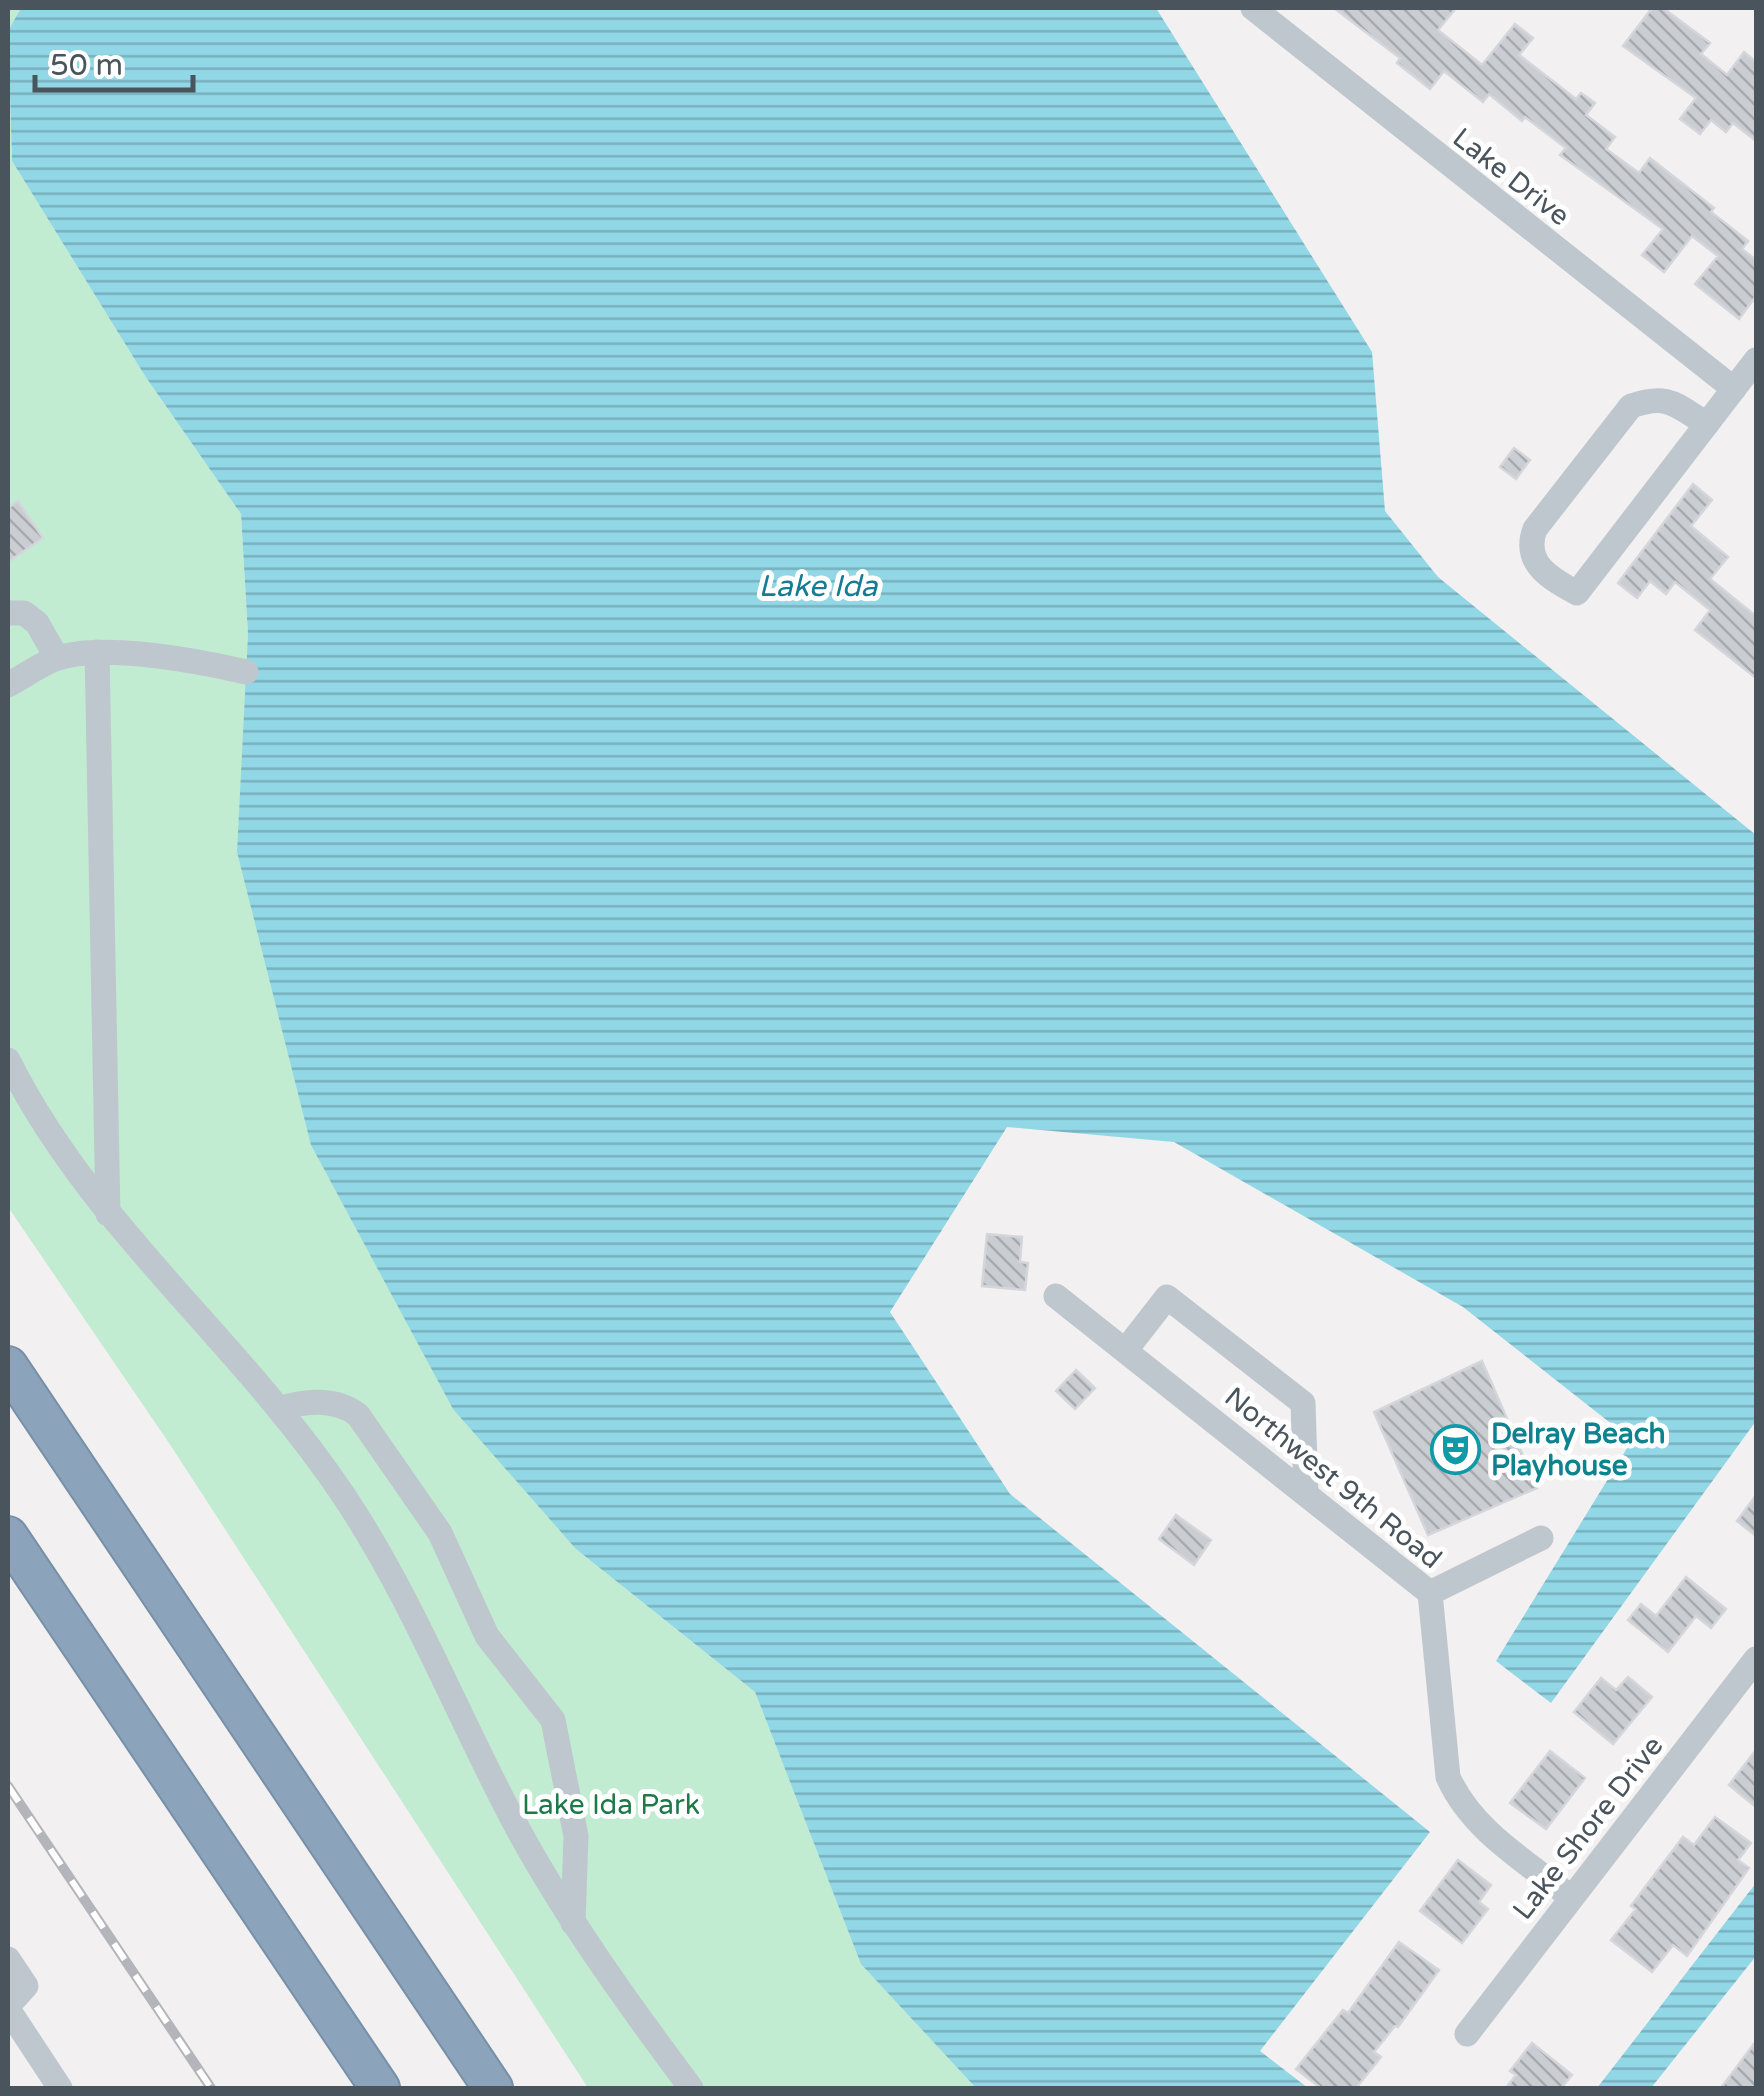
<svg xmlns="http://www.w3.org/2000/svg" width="1764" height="2096" font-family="'Varela Round',sans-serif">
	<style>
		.green { fill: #c2ecd1 }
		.water { fill: url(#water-rules) }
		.building { fill: url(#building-back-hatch); stroke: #d4d6db; stroke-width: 2.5 }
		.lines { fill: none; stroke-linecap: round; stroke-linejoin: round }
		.highway-casing { stroke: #778fa7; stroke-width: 42 }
		.minor { stroke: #bfc7ce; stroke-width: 25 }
		.highway { stroke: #8ba4bb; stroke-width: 38 }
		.rail-casing { stroke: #b3b5ba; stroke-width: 10 }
		.rail { stroke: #fff; stroke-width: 6; stroke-dasharray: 19; stroke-linecap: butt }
		.labels { text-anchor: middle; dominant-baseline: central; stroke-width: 10; stroke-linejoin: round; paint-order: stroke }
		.street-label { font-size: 28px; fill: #49545c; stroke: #fff }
		.culture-label { font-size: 28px; font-weight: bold; fill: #0d838f; stroke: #fff; text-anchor: start }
		.park-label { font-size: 28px; fill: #1e7949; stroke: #fff }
		.water-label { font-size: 30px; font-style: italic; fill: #167c94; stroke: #fff }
	</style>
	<defs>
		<pattern id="water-rules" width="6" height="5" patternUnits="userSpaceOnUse" patternTransform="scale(2.5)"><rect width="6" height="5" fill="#92d7e6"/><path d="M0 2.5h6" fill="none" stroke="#79b1be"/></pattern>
		<pattern id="building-back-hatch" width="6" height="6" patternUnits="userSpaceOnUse" patternTransform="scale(2.5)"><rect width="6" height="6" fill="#cacdd2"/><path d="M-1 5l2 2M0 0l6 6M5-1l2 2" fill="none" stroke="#a6a9ae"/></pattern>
	</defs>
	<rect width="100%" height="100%" fill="#f2f0f0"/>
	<path class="green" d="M 8,8 L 21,8 L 8,31 L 12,161 L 145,376 L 241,514 L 248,635 L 576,1549 L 755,1692 L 861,1963 L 976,2088 L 588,2088 L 169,1443 L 8,1207 Z"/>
	<path class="water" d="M 21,8 L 1156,8 L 1372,352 L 1385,511 L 1438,577 L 1756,835 L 1756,1421 L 1551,1703 L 1496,1661 L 1632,1440 L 1463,1307 L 1174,1142 L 1007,1127 L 890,1312 L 1010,1494 L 1430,1832 L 1260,2051 L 1308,2088 L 976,2088 L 861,1964 L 755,1692 L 576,1549 L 453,1409 L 311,1145 L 237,852 L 248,635 L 241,514 L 145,376 L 12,161 L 8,31 Z
		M 1756,1883 L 1756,1956 L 1651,2088 L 1597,2088 Z"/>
	<path class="building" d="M 1334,8 L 1456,8 L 1438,30 L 1482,65 L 1515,24 L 1533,38 L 1519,55 L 1576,99 L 1581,93 L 1595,103 L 1586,115 L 1615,137 L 1606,149 L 1639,173 L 1650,158 L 1714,208 L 1711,212 L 1748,241 L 1742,249 L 1756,260 L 1756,296 L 1739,319 L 1695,284 L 1718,256 L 1692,236 L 1664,272 L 1642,255 L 1663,229 L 1560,155 L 1566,148 L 1525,117 L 1522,121 L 1489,94 L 1483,102 L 1444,71 L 1430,89 L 1397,63 L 1400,58 Z
		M 1652,8 L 1663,8 L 1710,43 L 1701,54 L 1727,75 L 1744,52 L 1756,62 L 1756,141 L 1733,123 L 1726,132 L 1711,120 L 1700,134 L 1680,119 L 1696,98 L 1623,46 Z
		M 1514,448 L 1530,460 L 1516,479 L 1500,467 Z
		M 1693,484 L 1712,500 L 1691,526 L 1728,557 L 1710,579 L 1756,616 L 1756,678 L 1695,630 L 1710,610 L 1675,582 L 1666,594 L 1650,581 L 1637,598 L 1618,583 Z
		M 18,501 L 43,538 L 8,562 L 8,508 Z
		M 987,1234 L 1022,1237 L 1020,1262 L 1028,1263 L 1025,1290 L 982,1286 Z
		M 1482,1361 L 1537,1488 L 1428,1535 L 1374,1412 Z
		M 1076,1370 L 1095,1388 L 1075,1409 L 1056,1391 Z
		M 1756,1495 L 1756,1536 L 1737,1521 Z
		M 1176,1515 L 1211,1540 L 1194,1565 L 1159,1539 Z
		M 1686,1577 L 1726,1609 L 1711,1628 L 1696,1616 L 1668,1652 L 1628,1620 L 1641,1604 L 1656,1616 Z
		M 1628,1677 L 1652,1697 L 1613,1744 L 1574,1712 L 1601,1678 L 1616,1690 Z
		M 1756,1750 L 1756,1807 L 1729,1785 Z
		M 1550,1751 L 1585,1778 L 1546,1829 L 1510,1803 Z
		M 1715,1817 L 1751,1843 L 1738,1860 L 1749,1868 L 1687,1956 L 1673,1945 L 1652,1972 L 1611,1940 L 1636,1909 L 1631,1906 L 1683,1837 L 1694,1845 Z
		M 1458,1860 L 1491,1885 L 1479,1902 L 1488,1909 L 1462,1943 L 1420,1911 Z
		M 1399,1942 L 1439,1970 L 1398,2027 L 1395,2026 L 1374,2052 L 1381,2057 L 1356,2088 L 1321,2088 L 1296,2069 L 1343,2010 L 1348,2013 Z
		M 1756,2041 L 1756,2088 L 1721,2088 Z
		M 1532,2043 L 1572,2075 L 1561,2088 L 1506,2088 L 1516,2075 L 1510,2071 Z"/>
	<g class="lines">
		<defs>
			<path id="highway" d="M 8,1366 L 493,2088
				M 8,1536 L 380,2088"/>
		</defs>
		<use href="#highway" class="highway-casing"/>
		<path class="minor" d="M 1253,8 L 1734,389
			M 1707,424 C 1675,405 1669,393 1631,406 L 1535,529 C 1522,563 1551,579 1577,593 L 1756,360
			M 8,613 L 24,613 L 37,623 L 57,658
			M 97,652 L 108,1214
			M 8,685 C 23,677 39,665 55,659 C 100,642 199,661 246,672
			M 8,1060 C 92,1228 240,1340 344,1496 C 414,1601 459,1720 519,1831 C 569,1922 629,2005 691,2088
			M 1056,1296 L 1430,1593 L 1448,1777 C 1472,1831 1527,1862 1572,1898
			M 1125,1351 L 1167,1297 L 1303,1403 L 1306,1494
			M 279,1409 C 305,1400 336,1398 358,1415 L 440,1533 L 487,1636 L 553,1720 L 576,1836 L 573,1923
			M 1430,1593 L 1541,1538
			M 8,1959 L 26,1986 L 8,2006
			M 8,2009 L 60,2088
			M 1467,2034 L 1756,1659"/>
		<use href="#highway" class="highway"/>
		<defs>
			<path id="rail" d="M 8,1786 L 211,2088"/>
		</defs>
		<use href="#rail" class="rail-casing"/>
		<use href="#rail" class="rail"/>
	</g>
	<defs>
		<symbol id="theatre-ring" viewBox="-11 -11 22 22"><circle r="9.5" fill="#fff" stroke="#0f9aa8" stroke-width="1.5"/><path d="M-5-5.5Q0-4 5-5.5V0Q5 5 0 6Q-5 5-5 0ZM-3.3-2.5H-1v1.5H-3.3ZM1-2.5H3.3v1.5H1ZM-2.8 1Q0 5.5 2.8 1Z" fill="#0f9aa8"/></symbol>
	</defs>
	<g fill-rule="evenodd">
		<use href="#theatre-ring" x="1428" y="1422" width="55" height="55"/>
	</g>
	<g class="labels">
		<g class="street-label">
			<text transform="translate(1511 177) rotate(38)">Lake Drive</text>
			<text transform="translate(1333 1478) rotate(39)">Northwest 9th Road</text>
			<text transform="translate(1588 1828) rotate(-52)">Lake Shore Drive</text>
		</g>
		<g class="culture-label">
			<text x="1491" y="1434">Delray Beach<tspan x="1491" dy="32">Playhouse</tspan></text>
		</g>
		<g class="park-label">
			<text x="611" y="1805">Lake Ida Park</text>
		</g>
		<g class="water-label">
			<text x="818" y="586">Lake Ida</text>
		</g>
	</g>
	<rect width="1764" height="2096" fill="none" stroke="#49545c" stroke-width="20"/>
	<path d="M35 75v15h158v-15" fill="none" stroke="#49545c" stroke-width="5"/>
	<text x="50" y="75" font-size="30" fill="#49545c" stroke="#ffffff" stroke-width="8" paint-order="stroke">50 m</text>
</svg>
